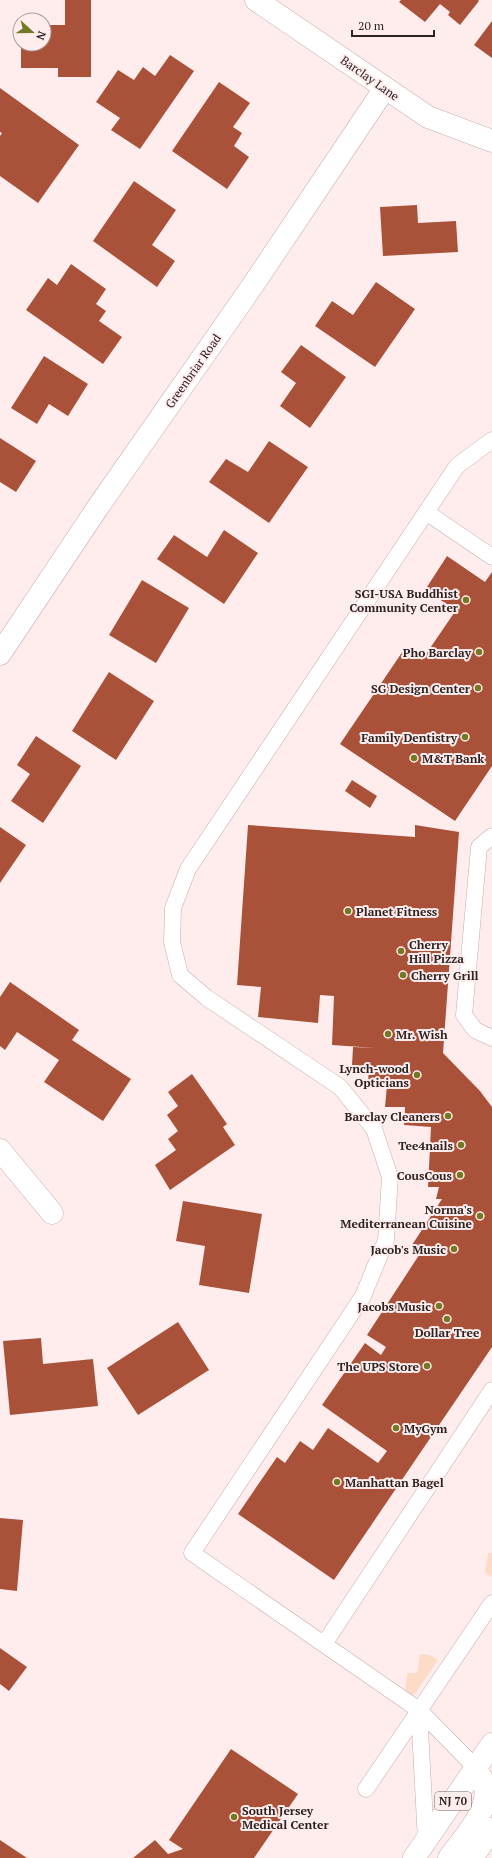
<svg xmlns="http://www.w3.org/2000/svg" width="492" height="1858" font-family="'PT Serif',serif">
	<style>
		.green { fill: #fcdcc6 }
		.building { fill: #aa5239 }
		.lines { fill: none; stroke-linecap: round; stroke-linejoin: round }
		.lane-casing { stroke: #c6acac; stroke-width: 17 }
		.street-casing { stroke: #c6acac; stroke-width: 23 }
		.highway-casing { stroke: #c6acac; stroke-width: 23 }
		.lane { stroke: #fff; stroke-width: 16 }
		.street { stroke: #fff; stroke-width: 22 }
		.highway { stroke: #fff; stroke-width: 22 }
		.poi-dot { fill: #737923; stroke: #ffeded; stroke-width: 1.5 }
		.labels { text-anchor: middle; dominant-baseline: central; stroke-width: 4; stroke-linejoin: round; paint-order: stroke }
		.shield { fill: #ffeded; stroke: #6c6060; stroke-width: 1 }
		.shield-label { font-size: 11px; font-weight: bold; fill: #2d2323 }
		.street-label { font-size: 12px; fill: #2d2323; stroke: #ffeded }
		.poi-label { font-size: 12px; font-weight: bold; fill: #2d2323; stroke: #ffeded; text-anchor: end }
	</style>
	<rect width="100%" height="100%" fill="#ffeded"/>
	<path class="green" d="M 488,1553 L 492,1553 L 492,1577 L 485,1573 Z
		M 420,1654 L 430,1655 L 438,1660 L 412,1698 L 405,1693 L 407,1673 L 417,1673 Z"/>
	<path class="building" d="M 65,0 L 91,0 L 91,77 L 58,77 L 58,68 L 21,68 L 21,44 L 44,44 L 44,25 L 65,25 Z
		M 401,0 L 478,0 L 479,1 L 460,25 L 448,15 L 450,12 L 440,4 L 425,22 L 399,2 Z
		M 492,21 L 492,58 L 474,45 Z
		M 170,55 L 194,71 L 140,149 L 111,130 L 120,118 L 96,102 L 118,70 L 134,80 L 143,67 L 155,76 Z
		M 219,82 L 250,103 L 233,127 L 242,133 L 234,146 L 249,157 L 227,189 L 172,151 Z
		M 0,88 L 79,145 L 38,203 L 0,176 L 0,136 L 2,133 L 0,132 Z
		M 134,181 L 176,210 L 152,245 L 175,261 L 157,287 L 93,241 Z
		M 417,205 L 418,223 L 456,221 L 458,252 L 383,256 L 380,207 Z
		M 71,264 L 106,289 L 96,304 L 106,311 L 99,321 L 122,337 L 103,364 L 26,310 L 48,278 L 57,285 Z
		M 376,282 L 415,309 L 375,367 L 315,326 L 332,301 L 353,315 Z
		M 301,345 L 346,377 L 310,428 L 280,406 L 296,383 L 281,372 Z
		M 44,356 L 88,384 L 68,416 L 49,404 L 37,424 L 11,408 Z
		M 0,438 L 36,461 L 16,492 L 0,482 Z
		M 269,441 L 308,467 L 269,523 L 209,482 L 226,459 L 248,472 Z
		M 224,530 L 258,553 L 224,604 L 157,559 L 174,535 L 207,557 Z
		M 447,556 L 485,582 L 492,572 L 492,766 L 455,821 L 340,744 L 405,648 L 422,660 L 456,610 L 425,590 Z
		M 142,580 L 189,608 L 156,663 L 109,635 Z
		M 109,672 L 154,701 L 116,760 L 72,731 Z
		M 36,736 L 81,766 L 43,823 L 11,801 L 30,774 L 17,765 Z
		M 352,780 L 377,796 L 370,808 L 345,791 Z
		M 248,825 L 415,837 L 415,825 L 459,832 L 443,1053 L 480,1091 L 492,1107 L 492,1347 L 334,1580 L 238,1514 L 277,1457 L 285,1463 L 300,1441 L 313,1450 L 328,1428 L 378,1463 L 387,1451 L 322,1405 L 365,1343 L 381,1355 L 386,1347 L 367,1335 L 421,1252 L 412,1245 L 442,1199 L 436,1199 L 439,1187 L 428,1187 L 431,1127 L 404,1125 L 405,1107 L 385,1107 L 387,1085 L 368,1084 L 369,1066 L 352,1065 L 353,1047 L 376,1048 L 332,1045 L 334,996 L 320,995 L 318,1023 L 258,1017 L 261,987 L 237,985 Z
		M 0,827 L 26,845 L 0,883 Z
		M 10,982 L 79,1030 L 72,1040 L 131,1079 L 103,1121 L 44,1082 L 59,1060 L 17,1032 L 5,1050 L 0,1046 L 0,997 Z
		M 192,1074 L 227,1124 L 223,1127 L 235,1145 L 170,1190 L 155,1165 L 176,1150 L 168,1139 L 178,1131 L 167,1115 L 178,1106 L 168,1092 Z
		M 183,1201 L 262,1214 L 249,1293 L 199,1285 L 205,1246 L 176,1241 Z
		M 178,1322 L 209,1370 L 138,1415 L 107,1368 Z
		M 41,1338 L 43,1364 L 93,1359 L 98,1406 L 10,1415 L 3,1341 Z
		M 0,1518 L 23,1520 L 17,1591 L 0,1589 Z
		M 0,1648 L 27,1667 L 9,1691 L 0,1684 Z
		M 231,1749 L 298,1794 L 254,1858 L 133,1858 L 155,1840 L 168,1854 L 183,1849 L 169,1840 Z
		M 0,1840 L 27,1858 L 0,1858 Z"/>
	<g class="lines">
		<defs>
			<path id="lane" d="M 426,512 L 492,557
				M 492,836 L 479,847 L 464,1015 L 475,1030 L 492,1038
				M 324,1644 L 492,1390
				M 419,1710 L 426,1841
				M 476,1768 L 419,1710 L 192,1553 L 363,1296 L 386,1240 L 390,1177 L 374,1129 L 340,1087 L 207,998 L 180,975 L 172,942 L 173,908 L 188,869 L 457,466 L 492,440
				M 366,1789 L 492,1603"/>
			<path id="street" d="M 256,0 L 428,117 L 492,141
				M 0,654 L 98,507 L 253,285 L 385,88
				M 0,1150 L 52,1213"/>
			<path id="highway" d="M 414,1858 L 492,1744
				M 449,1858 C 461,1841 490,1810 485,1788 C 484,1781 478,1774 476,1768
				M 472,1858 L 492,1829"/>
		</defs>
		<use href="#lane" class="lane-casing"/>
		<use href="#street" class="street-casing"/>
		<use href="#highway" class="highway-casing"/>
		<use href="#lane" class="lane"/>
		<use href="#street" class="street"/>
		<use href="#highway" class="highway"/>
	</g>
	<g class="poi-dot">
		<circle cx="466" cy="600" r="4"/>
		<circle cx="479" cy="652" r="4"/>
		<circle cx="478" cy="688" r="4"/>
		<circle cx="465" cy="737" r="4"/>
		<circle cx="414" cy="758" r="4"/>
		<circle cx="348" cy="911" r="4"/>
		<circle cx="401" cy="951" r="4"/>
		<circle cx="403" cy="975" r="4"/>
		<circle cx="388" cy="1034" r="4"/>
		<circle cx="417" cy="1075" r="4"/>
		<circle cx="448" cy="1116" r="4"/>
		<circle cx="461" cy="1145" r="4"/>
		<circle cx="460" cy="1175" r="4"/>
		<circle cx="480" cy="1216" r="4"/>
		<circle cx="454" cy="1249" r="4"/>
		<circle cx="439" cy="1306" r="4"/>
		<circle cx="447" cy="1319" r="4"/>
		<circle cx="427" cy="1366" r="4"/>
		<circle cx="396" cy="1428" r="4"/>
		<circle cx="337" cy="1482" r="4"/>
		<circle cx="234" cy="1817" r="4"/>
	</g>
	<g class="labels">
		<rect class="shield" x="435" y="1792" width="36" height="18" rx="3"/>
		<g class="shield-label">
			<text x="453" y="1801">NJ 70</text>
		</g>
		<g class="street-label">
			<text transform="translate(370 78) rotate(35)">Barclay Lane</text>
			<text transform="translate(193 371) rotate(-55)">Greenbriar Road</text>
		</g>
		<g class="poi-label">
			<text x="458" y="593">SGI-USA Buddhist<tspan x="458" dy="14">Community Center</tspan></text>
			<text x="471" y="652">Pho Barclay</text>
			<text x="470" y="688">SG Design Center</text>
			<text x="457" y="737">Family Dentistry</text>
			<text x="422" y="758" text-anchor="start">M&amp;T Bank</text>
			<text x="356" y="911" text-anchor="start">Planet Fitness</text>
			<text x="409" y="944" text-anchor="start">Cherry<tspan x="409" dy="14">Hill Pizza</tspan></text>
			<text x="411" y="975" text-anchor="start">Cherry Grill</text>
			<text x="396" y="1034" text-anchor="start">Mr. Wish</text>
			<text x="409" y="1068">Lynch-wood<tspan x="409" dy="14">Opticians</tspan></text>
			<text x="440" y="1116">Barclay Cleaners</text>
			<text x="453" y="1145">Tee4nails</text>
			<text x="452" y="1175">CousCous</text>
			<text x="472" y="1209">Norma's<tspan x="472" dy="14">Mediterranean Cuisine</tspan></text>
			<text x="446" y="1249">Jacob's Music</text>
			<text x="431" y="1306">Jacobs Music</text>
			<text x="447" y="1332" text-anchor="middle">Dollar Tree</text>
			<text x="419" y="1366">The UPS Store</text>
			<text x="404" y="1428" text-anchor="start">MyGym</text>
			<text x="345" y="1482" text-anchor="start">Manhattan Bagel</text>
			<text x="242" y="1810" text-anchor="start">South Jersey<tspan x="242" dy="14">Medical Center</tspan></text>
		</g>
	</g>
	<g transform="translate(32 32) rotate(111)"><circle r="19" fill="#ffeded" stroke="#ab9c9c"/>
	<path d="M0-3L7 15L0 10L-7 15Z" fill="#737923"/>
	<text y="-6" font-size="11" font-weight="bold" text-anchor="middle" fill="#2d2323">N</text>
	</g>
	<path d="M352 30v6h82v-6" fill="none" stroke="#2d2323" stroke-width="2"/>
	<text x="358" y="30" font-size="12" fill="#2d2323" stroke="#ffeded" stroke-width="3" paint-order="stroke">20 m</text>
</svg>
